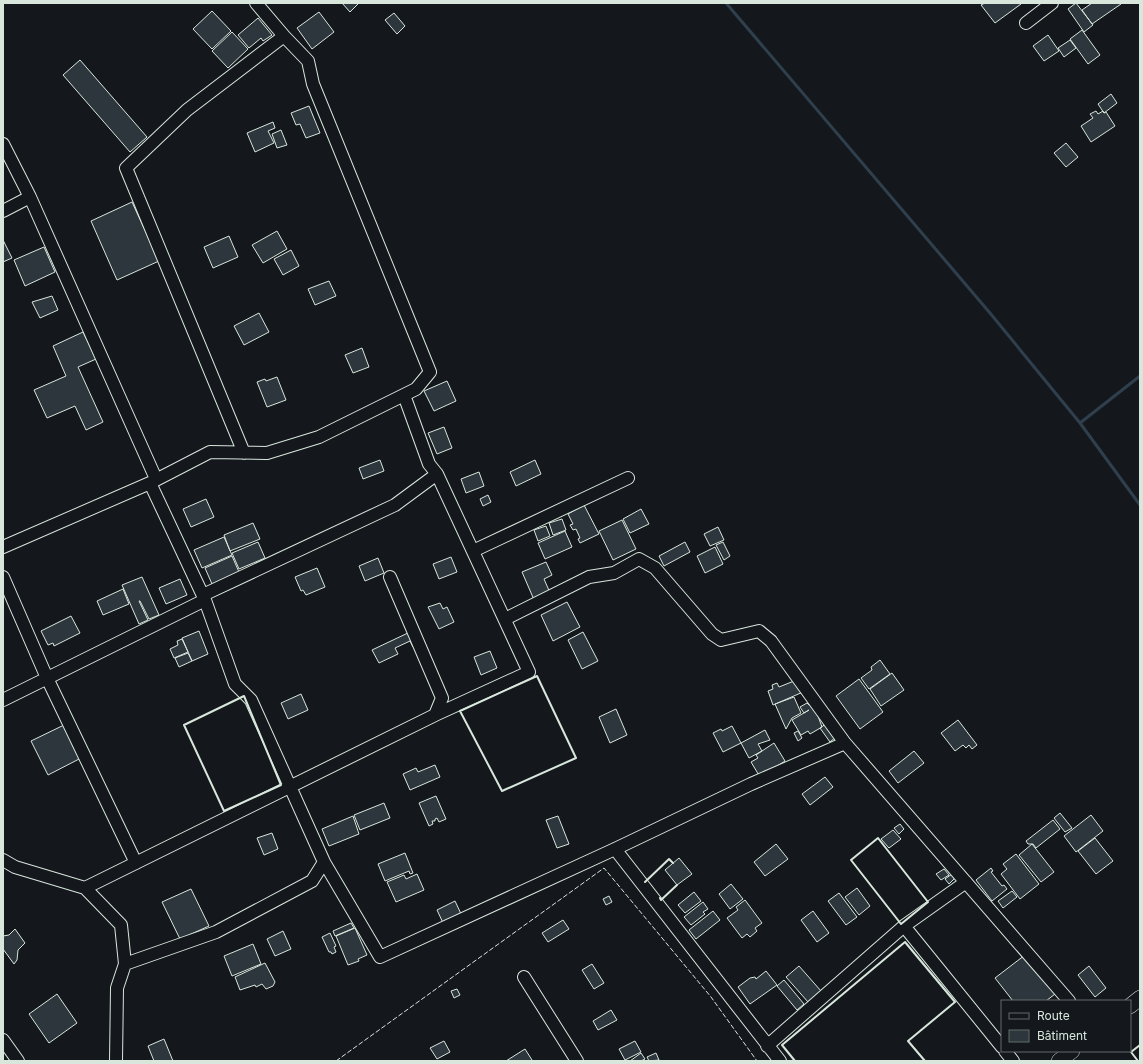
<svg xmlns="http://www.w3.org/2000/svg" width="1143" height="1064" font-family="Inter,sans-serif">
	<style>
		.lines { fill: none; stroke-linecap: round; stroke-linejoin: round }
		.stream { stroke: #2f3f4d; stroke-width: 3 }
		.building { fill: #2c363c; stroke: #d8e6dc }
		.minor-casing { stroke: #d8e6dc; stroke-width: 14 }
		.major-casing { stroke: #d8e6dc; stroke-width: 16 }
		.minor { stroke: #14181c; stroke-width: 12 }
		.major { stroke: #14181c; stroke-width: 15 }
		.fence { stroke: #d8e6dc; stroke-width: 1; stroke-dasharray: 5 2; stroke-linecap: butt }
		.wall { stroke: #d8e6dc; stroke-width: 2 }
	</style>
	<rect width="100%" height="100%" fill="#14181c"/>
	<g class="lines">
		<path class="stream" d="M 726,3 L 990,313 L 1080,423 L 1140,505
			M 1080,423 L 1140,376"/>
	</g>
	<path class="building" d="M 342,3 L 359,3 L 350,12 Z
		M 985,3 L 1020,3 L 1021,4 L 995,23 L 981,5 Z
		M 1076,3 L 1093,25 L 1084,32 L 1068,9 Z
		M 1092,3 L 1120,3 L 1121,4 L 1092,24 L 1082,10 Z
		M 212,11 L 231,31 L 212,49 L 193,29 Z
		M 319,12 L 334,32 L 312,49 L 297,28 Z
		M 394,13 L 405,26 L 397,34 L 385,20 Z
		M 258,18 L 272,35 L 263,41 L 261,38 L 249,48 L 238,35 Z
		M 1082,30 L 1100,55 L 1088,64 L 1070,39 Z
		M 232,32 L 248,49 L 228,68 L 212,51 Z
		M 1048,35 L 1059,51 L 1044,61 L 1033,46 Z
		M 1070,40 L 1076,48 L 1064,57 L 1058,48 Z
		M 80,60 L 147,137 L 130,152 L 63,75 Z
		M 1111,94 L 1117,103 L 1104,113 L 1098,104 Z
		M 309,106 L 320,133 L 306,138 L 300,124 L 296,125 L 291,113 Z
		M 1096,111 L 1098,114 L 1103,111 L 1104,113 L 1106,112 L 1115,126 L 1091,142 L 1081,126 L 1093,118 L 1090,114 Z
		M 273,122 L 275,128 L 268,131 L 274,143 L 255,152 L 247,133 Z
		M 281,130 L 287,145 L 277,148 L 272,134 Z
		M 1066,143 L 1078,157 L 1066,167 L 1054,153 Z
		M 132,202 L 159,261 L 117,280 L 91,221 Z
		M 277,231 L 287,249 L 263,263 L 252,245 Z
		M 229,236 L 238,257 L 213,268 L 204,247 Z
		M 3,240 L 12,258 L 3,262 Z
		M 44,247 L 55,272 L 25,286 L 14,260 Z
		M 291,250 L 299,266 L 283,275 L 274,259 Z
		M 329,281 L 336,296 L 315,305 L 308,289 Z
		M 52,296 L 58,310 L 40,318 L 32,302 Z
		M 259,313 L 269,332 L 244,345 L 234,326 Z
		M 83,332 L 96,359 L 78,367 L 103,422 L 86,430 L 75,406 L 47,418 L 34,390 L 66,376 L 53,346 Z
		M 362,348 L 369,367 L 353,373 L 345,355 Z
		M 277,377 L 286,400 L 267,407 L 257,382 L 265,379 L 266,381 Z
		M 447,381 L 456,401 L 434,411 L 424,391 Z
		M 444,427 L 452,448 L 437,454 L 428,433 Z
		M 380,460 L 384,471 L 363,479 L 359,468 Z
		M 535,460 L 541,474 L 516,486 L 510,472 Z
		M 479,472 L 484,486 L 466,493 L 461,479 Z
		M 488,495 L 491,502 L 483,506 L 480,499 Z
		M 206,499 L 214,517 L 191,527 L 183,509 Z
		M 584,505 L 599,534 L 580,543 L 578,539 L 580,538 L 576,529 L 573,530 L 570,525 L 573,524 L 568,514 Z
		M 641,509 L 649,524 L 630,533 L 623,519 Z
		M 562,519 L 566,530 L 553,535 L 549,523 Z
		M 622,520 L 636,549 L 613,560 L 599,531 Z
		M 253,523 L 260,539 L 230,551 L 224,535 Z
		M 546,526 L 550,536 L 538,541 L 534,530 Z
		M 718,527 L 724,540 L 710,546 L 704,534 Z
		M 565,531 L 572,547 L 545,559 L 538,543 Z
		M 224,537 L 232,555 L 202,568 L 194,550 Z
		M 258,542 L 265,558 L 239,569 L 232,553 Z
		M 685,542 L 690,552 L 664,566 L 659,556 Z
		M 723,542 L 730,556 L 724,560 L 716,545 Z
		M 715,547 L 723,564 L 705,573 L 697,556 Z
		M 232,556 L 239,572 L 212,584 L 205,568 Z
		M 451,557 L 457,572 L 439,579 L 433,564 Z
		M 378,558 L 384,573 L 365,581 L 359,566 Z
		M 546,562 L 552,575 L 544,579 L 551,595 L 535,602 L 522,572 Z
		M 317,568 L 325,587 L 306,595 L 303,590 L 301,591 L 295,577 Z
		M 142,577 L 159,615 L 149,619 L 140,601 L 139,601 L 148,620 L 139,624 L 122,585 Z
		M 180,579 L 187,595 L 166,604 L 159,588 Z
		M 123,589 L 129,604 L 103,615 L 97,601 Z
		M 567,602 L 580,627 L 553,641 L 541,615 Z
		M 440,603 L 443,609 L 447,607 L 454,622 L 439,629 L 428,607 Z
		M 71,616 L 80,633 L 54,646 L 53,643 L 48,645 L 41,631 Z
		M 199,631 L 208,654 L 192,661 L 182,638 Z
		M 410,632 L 417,646 L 413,647 L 410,641 L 395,648 L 398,654 L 379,663 L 372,650 Z
		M 583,632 L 598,661 L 582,669 L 568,640 Z
		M 182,639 L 188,652 L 174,658 L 170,649 L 178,645 L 177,641 Z
		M 490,651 L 497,668 L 481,675 L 474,657 Z
		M 188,653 L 192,661 L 179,667 L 175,658 Z
		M 880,660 L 890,674 L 869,689 L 861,678 L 872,670 L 871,667 Z
		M 892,673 L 904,690 L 881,706 L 870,689 Z
		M 859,679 L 883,712 L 860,729 L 836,696 Z
		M 794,681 L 803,692 L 773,705 L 768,691 L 773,689 L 772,685 L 777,683 L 779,687 Z
		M 301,694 L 308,710 L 288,719 L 281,703 Z
		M 794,697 L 801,713 L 792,718 L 786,729 L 775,704 Z
		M 807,703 L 809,705 L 811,704 L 820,714 L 818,716 L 822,727 L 810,734 L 808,731 L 801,735 L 792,720 L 809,710 L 804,713 L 800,707 Z
		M 616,709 L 627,735 L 610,743 L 599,717 Z
		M 958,720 L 977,745 L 972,749 L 969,745 L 966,748 L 963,745 L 955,751 L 941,733 Z
		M 827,723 L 837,736 L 830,742 L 820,728 Z
		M 64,725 L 81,758 L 48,775 L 31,741 Z
		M 732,726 L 741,743 L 723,752 L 713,733 L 721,729 L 722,731 Z
		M 765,730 L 770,740 L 758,744 L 762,751 L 749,758 L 741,743 Z
		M 798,731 L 802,738 L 798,741 L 794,733 Z
		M 774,743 L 785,761 L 760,777 L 751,762 L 758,758 L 756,755 Z
		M 914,751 L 924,763 L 898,783 L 889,771 Z
		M 435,765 L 440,777 L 410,790 L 403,774 L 416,768 L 418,772 Z
		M 825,777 L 833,787 L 810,805 L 802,794 Z
		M 436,796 L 446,819 L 439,822 L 437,818 L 435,819 L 435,821 L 432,821 L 433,824 L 429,826 L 419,803 Z
		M 384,803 L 390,818 L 360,830 L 354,815 Z
		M 1060,813 L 1072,828 L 1065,832 L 1054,818 Z
		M 1091,815 L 1103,831 L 1076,852 L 1064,836 Z
		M 353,816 L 359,834 L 329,846 L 322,829 Z
		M 558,816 L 569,844 L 557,848 L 546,820 Z
		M 1053,820 L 1060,829 L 1036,848 L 1033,844 L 1028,844 L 1026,841 Z
		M 900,824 L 904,829 L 899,834 L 894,828 Z
		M 893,830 L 901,839 L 889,848 L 881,839 Z
		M 272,833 L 278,849 L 264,855 L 257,838 Z
		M 1095,838 L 1113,861 L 1096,874 L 1078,851 Z
		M 776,844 L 788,859 L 765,876 L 754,862 Z
		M 1032,844 L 1054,872 L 1041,882 L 1019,855 Z
		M 405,853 L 413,873 L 410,874 L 409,871 L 385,881 L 378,864 Z
		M 1016,854 L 1039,884 L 1020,899 L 1001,874 L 1007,869 L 1003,864 Z
		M 679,858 L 692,874 L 677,885 L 665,870 Z
		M 991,868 L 993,871 L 991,872 L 1002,886 L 1004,885 L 1007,889 L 992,901 L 976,880 Z
		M 944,869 L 949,875 L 941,880 L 936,874 Z
		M 417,874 L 424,890 L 396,902 L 387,882 L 404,875 L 406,879 Z
		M 952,874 L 955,878 L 949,884 L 945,879 Z
		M 731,884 L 743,899 L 730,909 L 719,894 Z
		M 857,888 L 870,906 L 859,915 L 845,897 Z
		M 191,889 L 209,926 L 180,939 L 162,902 Z
		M 1012,891 L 1017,897 L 1003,908 L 998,901 Z
		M 694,892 L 701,901 L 685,913 L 678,905 Z
		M 839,893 L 857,917 L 846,925 L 828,901 Z
		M 609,896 L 612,902 L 606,905 L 603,899 Z
		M 745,900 L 762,923 L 755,928 L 757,931 L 750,937 L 747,934 L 742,938 L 727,918 L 738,910 L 736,907 Z
		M 455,901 L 462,916 L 444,925 L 437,910 Z
		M 703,902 L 708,909 L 703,912 L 705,914 L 691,925 L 684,917 Z
		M 713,911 L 720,920 L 696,939 L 689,930 Z
		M 813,911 L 829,933 L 817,942 L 801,920 Z
		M 563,920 L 569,929 L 548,942 L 542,933 Z
		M 351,923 L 354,928 L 335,936 L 333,931 Z
		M 355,928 L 367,955 L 358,959 L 359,961 L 348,965 L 336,936 Z
		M 15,929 L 25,943 L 18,950 L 17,960 L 14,964 L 3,949 L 3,936 L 9,935 Z
		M 283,931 L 291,949 L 275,956 L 267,939 Z
		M 330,933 L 336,946 L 334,947 L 336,952 L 332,954 L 331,952 L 329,952 L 322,937 Z
		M 253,944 L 261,964 L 232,976 L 224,956 Z
		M 1025,955 L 1055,994 L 1046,1001 L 1013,1001 L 995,978 Z
		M 265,963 L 275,982 L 273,986 L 266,989 L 262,984 L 256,987 L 255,985 L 240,990 L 235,977 Z
		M 592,964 L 604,983 L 594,989 L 582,970 Z
		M 799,966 L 821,991 L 808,1002 L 786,977 Z
		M 1089,966 L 1106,988 L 1095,997 L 1078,975 Z
		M 766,971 L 777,985 L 750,1004 L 738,987 L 750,978 L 755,977 L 756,979 Z
		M 784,980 L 804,1004 L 797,1010 L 777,986 Z
		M 457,989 L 460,995 L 454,998 L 451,991 Z
		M 57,994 L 77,1023 L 49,1043 L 29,1014 Z
		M 611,1010 L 617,1020 L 598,1030 L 593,1021 Z
		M 164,1039 L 173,1061 L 154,1061 L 148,1046 Z
		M 444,1041 L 450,1052 L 437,1059 L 430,1048 Z
		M 635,1041 L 641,1052 L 625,1060 L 619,1049 Z
		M 525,1049 L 532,1060 L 530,1061 L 506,1061 Z
		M 641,1053 L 645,1059 L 641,1061 L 630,1061 Z
		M 656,1053 L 659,1060 L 649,1061 L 647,1057 Z"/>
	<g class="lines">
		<defs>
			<path id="minor" d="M 256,3 L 284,36
				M 1026,23 L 1052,3
				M 3,144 L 30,197 L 156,479
				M 3,211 L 30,197
				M 404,395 L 429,464 L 437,474 L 529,672 L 435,715
				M 3,547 L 150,483 L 210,452 L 267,453 L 319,437 L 416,389 L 430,372 L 313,84 L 308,61 L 284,36 L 187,110 L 126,168 L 244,453
				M 473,551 L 628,478
				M 3,577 L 47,678 L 136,863
				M 203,595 L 395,505 L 437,474
				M 505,619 L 589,577 L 614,573 L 639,559 L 655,568 L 712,634 L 721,640 L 759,631 L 771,641 L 845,743 L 1069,1001
				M 3,700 L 205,600
				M 615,849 L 780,1061
				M 3,860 L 15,867 L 85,888 L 435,715 L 442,698 L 390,577
				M 324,862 L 380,957 L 615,849 L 751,784 L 845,743
				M 85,888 L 121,925 L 125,964 L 117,988 L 116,1061
				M 904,926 L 1002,1047
				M 125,964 L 216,932 L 312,881 L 324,862 L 251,700 L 235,684 L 205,600 L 150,483
				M 524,977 L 577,1061
				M 3,1040 L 18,1061
				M 767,1046 L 904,926 L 966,882
				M 1005,1051 L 1013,1061"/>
			<path id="major" d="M 1130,1006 L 1140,998
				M 1059,1061 L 1072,1051"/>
		</defs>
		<use href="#minor" class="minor-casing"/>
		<use href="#major" class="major-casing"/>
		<use href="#minor" class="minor"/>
		<use href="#major" class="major"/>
		<path class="fence" d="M 336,1061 L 604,868 L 711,997 L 757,1061"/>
		<path class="wall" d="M 537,676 L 576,758 L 502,791 L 460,711 Z
			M 244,696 L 281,785 L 224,811 L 184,725 Z
			M 878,838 L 928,902 L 901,924 L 851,860 Z
			M 645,882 L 669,859 L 673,863
			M 660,898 L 661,900 L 677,885
			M 795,1061 L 782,1045 L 905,942 L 955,1002 L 908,1041 L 925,1061
			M 1138,1061 L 1131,1052 L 1140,1045"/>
	</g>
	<rect width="1143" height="1064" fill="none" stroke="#d8e6dc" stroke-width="8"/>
	<rect x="1001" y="1000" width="130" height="52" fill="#14181c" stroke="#626a69"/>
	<rect x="1009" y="1013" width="20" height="6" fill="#14181c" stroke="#626a69"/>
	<text x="1037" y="1020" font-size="12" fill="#d8e6dc">Route</text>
	<rect x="1009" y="1030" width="20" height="12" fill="#2c363c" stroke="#626a69"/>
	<text x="1037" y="1040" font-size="12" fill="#d8e6dc">Bâtiment</text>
</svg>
